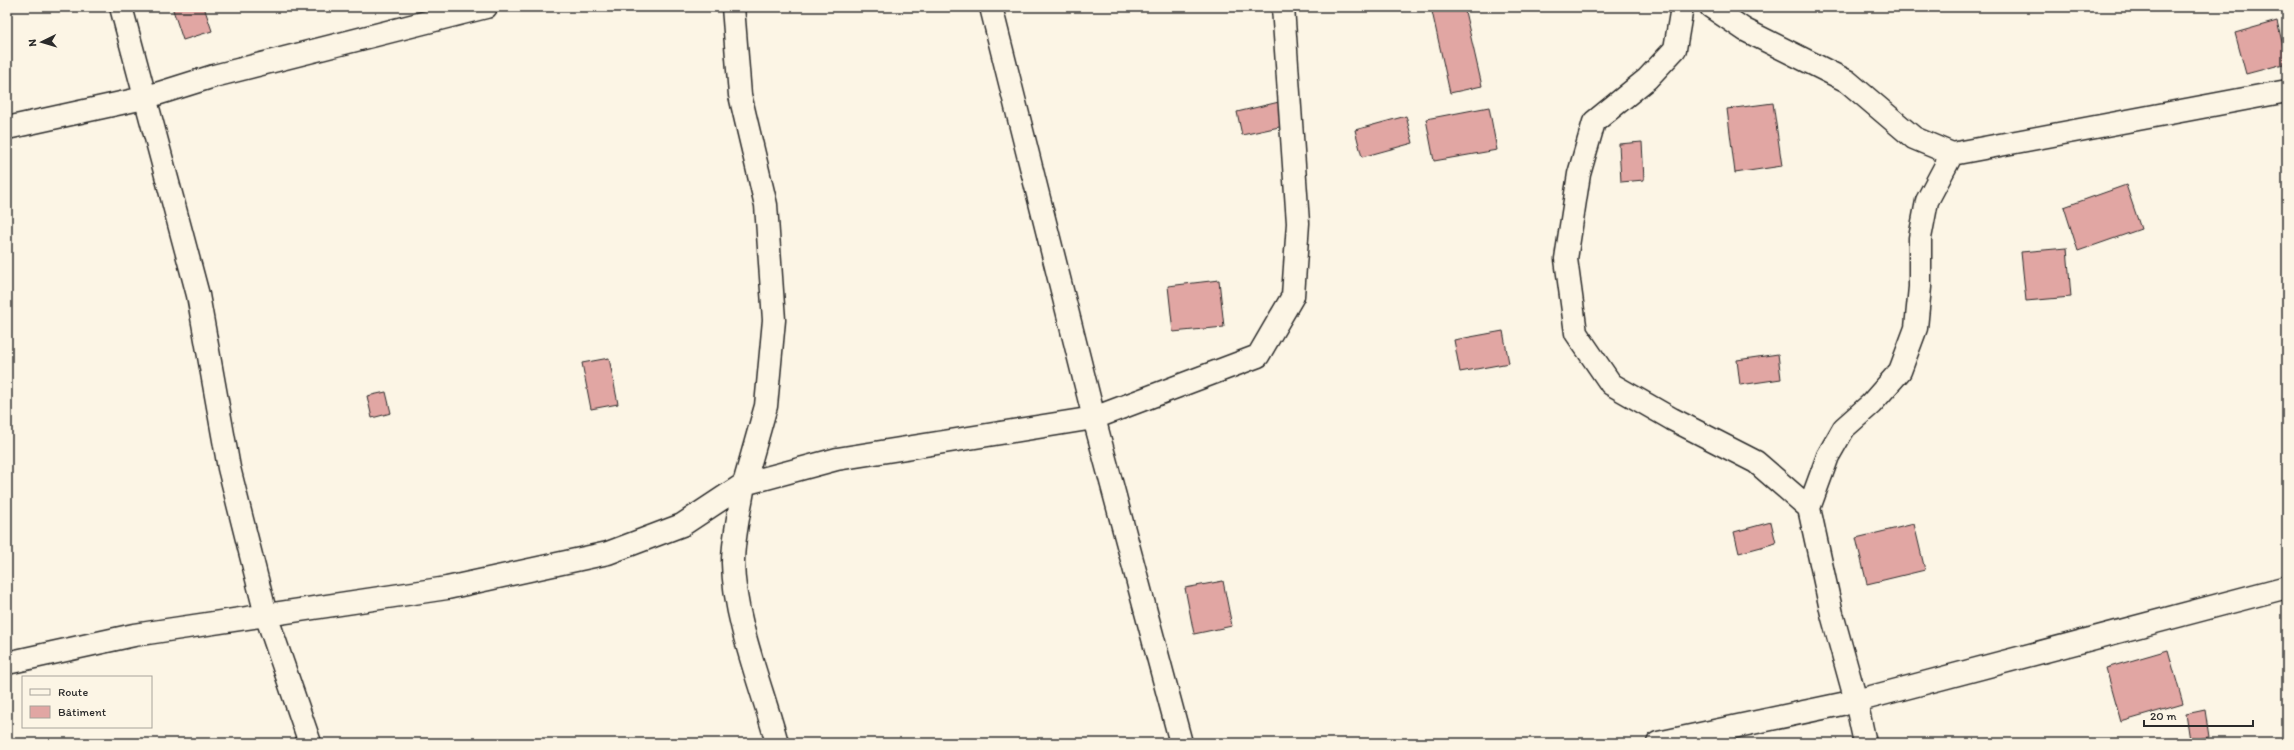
<svg xmlns="http://www.w3.org/2000/svg" width="2294" height="750" font-family="Itim,sans-serif">
	<style>
		.building { fill: #e1a6a3; stroke: #2b2b2b }
		.lines { fill: none; stroke-linecap: round; stroke-linejoin: round }
		.minor-casing { stroke: #2b2b2b; stroke-width: 25 }
		.minor { stroke: #fcf5e5; stroke-width: 22 }
	</style>
	<rect width="100%" height="100%" fill="#fcf5e5"/>
	<filter id="ink" filterUnits="userSpaceOnUse"><feTurbulence type="fractalNoise" baseFrequency=".025" numOctaves="2"/><feDisplacementMap in="SourceGraphic" scale="8" xChannelSelector="R" yChannelSelector="G"/><feConvolveMatrix kernelMatrix="1 2 1 2 8 2 1 2 1" color-interpolation-filters="sRGB"/></filter>
	<g filter="url(#ink)">
		<path class="building" d="M 172,7 L 204,7 L 212,31 L 183,40 Z
			M 1431,7 L 1464,7 L 1482,86 L 1450,93 Z
			M 2277,21 L 2287,63 L 2246,74 L 2235,33 Z
			M 1279,102 L 1284,126 L 1242,135 L 1237,112 Z
			M 1773,103 L 1782,166 L 1735,173 L 1727,109 Z
			M 1489,107 L 1497,150 L 1434,161 L 1426,119 Z
			M 1406,116 L 1413,143 L 1362,157 L 1355,130 Z
			M 1642,142 L 1644,180 L 1621,182 L 1619,144 Z
			M 2126,185 L 2141,229 L 2078,251 L 2064,207 Z
			M 2067,248 L 2071,297 L 2026,301 L 2021,252 Z
			M 1219,280 L 1224,327 L 1173,332 L 1168,286 Z
			M 1503,331 L 1509,363 L 1460,372 L 1454,340 Z
			M 1778,354 L 1781,379 L 1740,385 L 1737,360 Z
			M 609,358 L 618,404 L 591,409 L 582,363 Z
			M 386,392 L 391,413 L 372,418 L 367,396 Z
			M 1771,522 L 1776,543 L 1739,553 L 1734,532 Z
			M 1914,524 L 1925,570 L 1867,584 L 1856,538 Z
			M 1223,581 L 1232,626 L 1194,634 L 1185,588 Z
			M 2168,650 L 2183,704 L 2121,722 L 2106,668 Z
			M 2205,710 L 2209,737 L 2190,740 L 2186,714 Z"/>
		<g class="lines">
			<defs>
				<path id="minor" d="M 121,7 L 198,295 L 229,468 L 266,615 L 310,743
					M 991,7 L 1094,418 L 1181,743
					M 1682,7 L 1675,49 L 1647,79 L 1594,122 L 1579,174 L 1566,259 L 1576,333 L 1611,384 L 1672,419 L 1756,462 L 1809,508
					M 1711,7 L 1745,30 L 1847,81 L 1914,138 L 1952,154 L 2287,91
					M 7,128 L 144,98 L 214,76 L 486,7
					M 7,663 L 134,635 L 447,588 L 608,553 L 682,525 L 744,484 L 766,406 L 774,320 L 766,205 L 740,95 L 733,7
					M 777,743 C 762,687 734,621 733,563 C 733,537 740,510 744,484 L 837,459 L 1094,418 L 1258,356 L 1293,296 L 1298,223 L 1283,7
					M 1658,743 L 1856,701 L 1832,614 L 1809,508 L 1828,456 L 1844,428 L 1871,404 L 1900,371 L 1916,328 L 1920,287 L 1920,238 L 1927,201 L 1952,154
					M 1865,743 L 1856,701 L 2287,587"/>
			</defs>
			<use href="#minor" class="minor-casing"/>
			<use href="#minor" class="minor"/>
		</g>
	</g>
	<rect width="2294" height="750" fill="none" stroke="#fcf5e5" stroke-width="24"/>
	<rect x="12" y="12" width="2270" height="726" fill="none" stroke="#2b2b2b" stroke-width="1.5" filter="url(#ink)"/>
	<rect x="22" y="676" width="130" height="52" fill="#fcf5e5" stroke="#a8a49b"/>
	<rect x="30" y="689" width="20" height="6" fill="#fcf5e5" stroke="#a8a49b"/>
	<text x="58" y="696" font-size="12" fill="#2b2b2b">Route</text>
	<rect x="30" y="706" width="20" height="12" fill="#e1a6a3" stroke="#a8a49b"/>
	<text x="58" y="716" font-size="12" fill="#2b2b2b">Bâtiment</text>
	<g transform="translate(42 42) rotate(265)" stroke="#fcf5e5" stroke-width="3" paint-order="stroke">
	<path d="M0-3L7 15L0 10L-7 15Z" fill="#2b2b2b"/>
	<text y="-6" font-size="11" font-weight="bold" text-anchor="middle" fill="#2b2b2b">N</text>
	</g>
	<path d="M2144 720v6h109v-6" fill="none" stroke="#2b2b2b" stroke-width="2"/>
	<text x="2150" y="720" font-size="12" fill="#2b2b2b" stroke="#fcf5e5" stroke-width="3" paint-order="stroke">20 m</text>
</svg>
